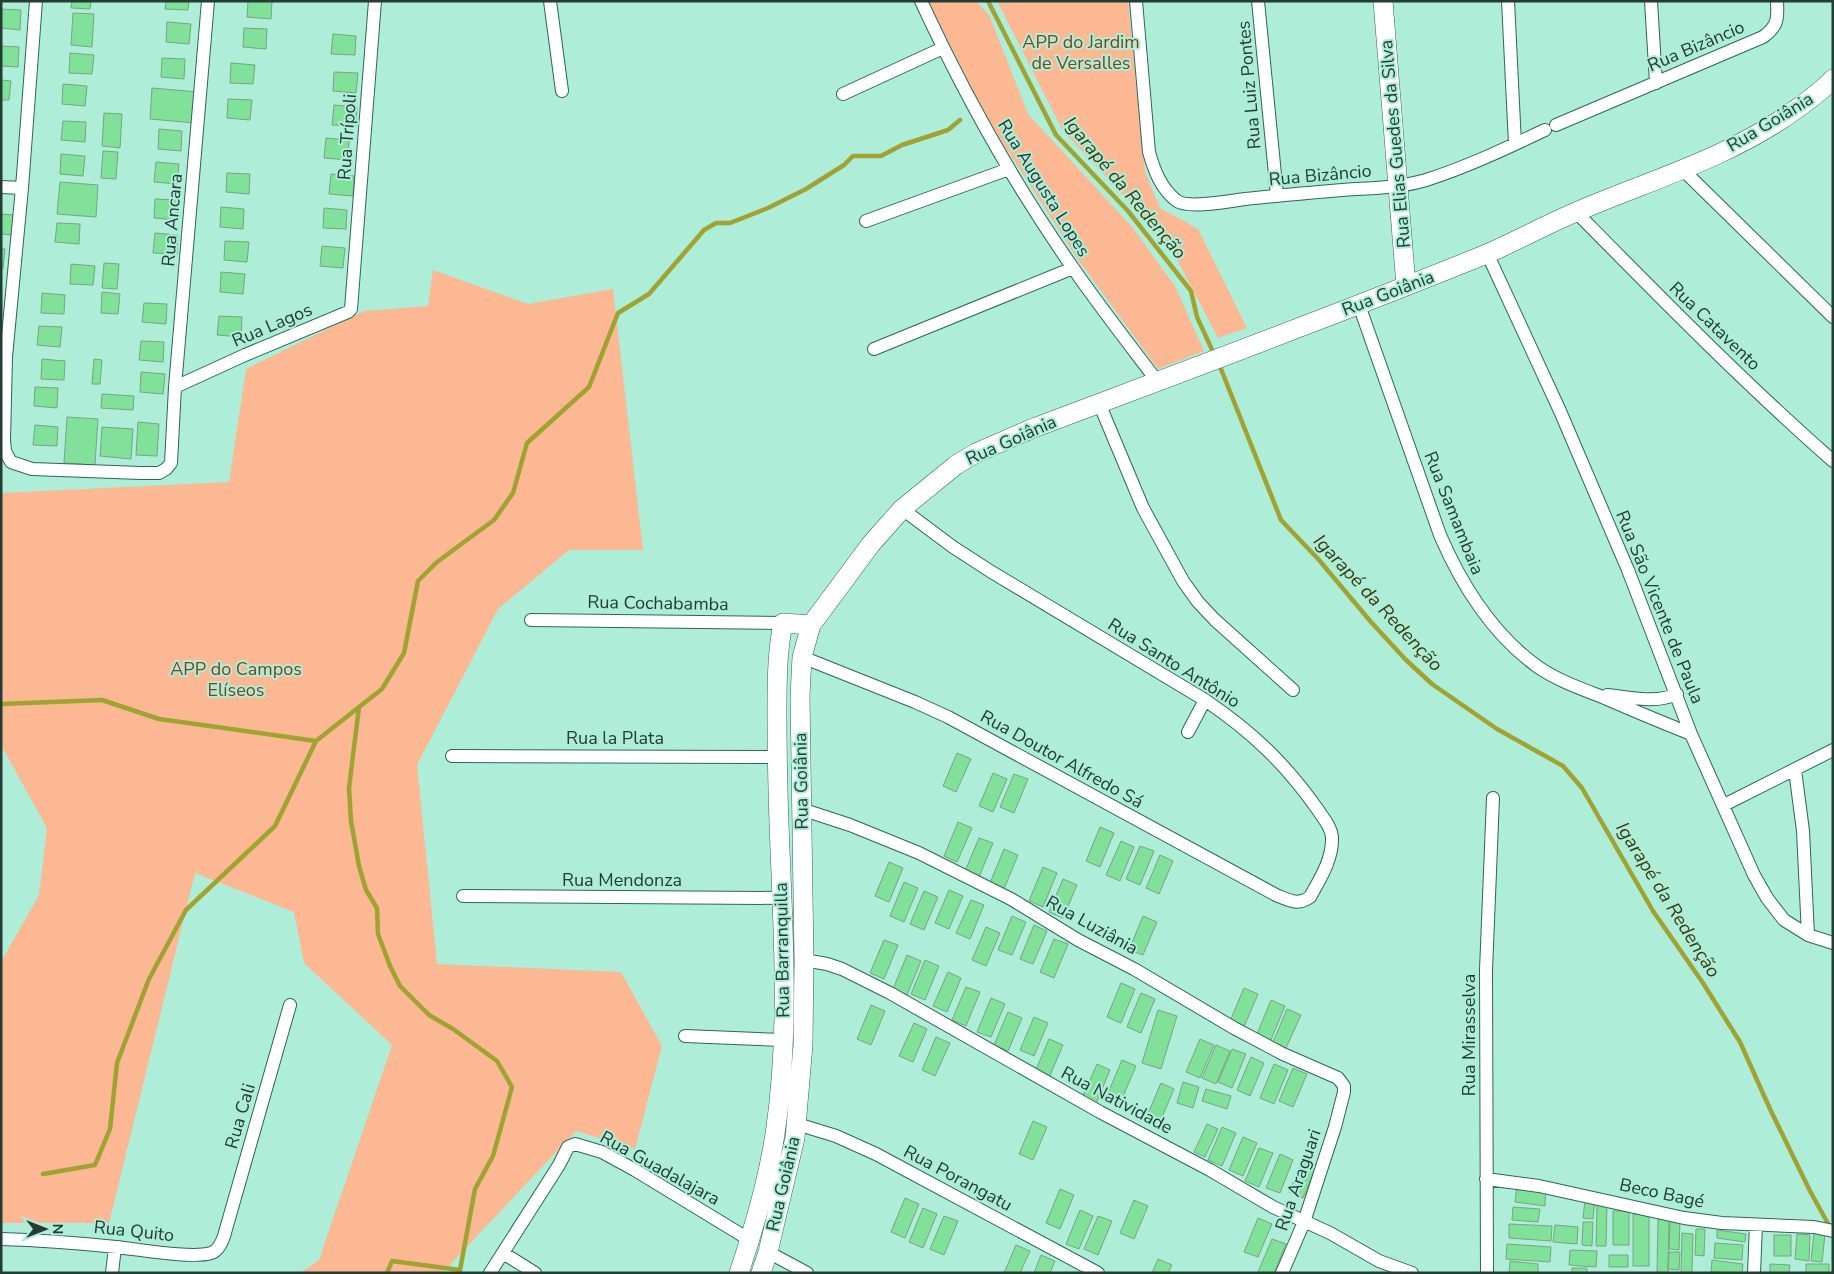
<svg xmlns="http://www.w3.org/2000/svg" width="1834" height="1274" font-family="'Nunito Sans',sans-serif">
	<style>
		.green { fill: #fbb892 }
		.lines { fill: none; stroke-linecap: round; stroke-linejoin: round }
		.stream { stroke: #a0a332; stroke-width: 4.5 }
		.building { fill: #81e09a; stroke: #78a482 }
		.street-casing { stroke: #2b6856; stroke-width: 14 }
		.secondary-casing { stroke: #2b6856; stroke-width: 20 }
		.street { stroke: #fff; stroke-width: 12 }
		.secondary { stroke: #fff; stroke-width: 19 }
		.labels { text-anchor: middle; dominant-baseline: central; stroke-width: 4; stroke-linejoin: round; paint-order: stroke }
		.park-label { font-size: 18px; fill: #7f431b; stroke: #aeedd7 }
		.street-label { font-size: 18px; fill: #233c34; stroke: #aeedd7 }
		.water-label { font-size: 19px; font-style: italic; fill: #3a3c0e; stroke: #aeedd7 }
	</style>
	<rect width="100%" height="100%" fill="#aeedd7"/>
	<path class="green" d="M 927,1 L 976,1 L 989,15 L 1028,114 L 1132,227 L 1175,286 L 1204,351 L 1158,369 L 1077,258 L 982,111 Z
		M 997,1 L 1128,1 L 1145,172 L 1160,208 L 1198,229 L 1247,328 L 1218,338 L 1168,242 L 1063,131 Z
		M 433,270 L 528,304 L 613,289 L 643,550 L 569,550 L 498,609 L 417,765 L 437,964 L 621,972 L 662,1046 L 635,1149 L 576,1131 L 442,1273 L 300,1273 L 319,1260 L 392,1045 L 304,963 L 294,912 L 195,873 L 109,1223 L 1,1223 L 1,962 L 39,895 L 47,828 L 1,745 L 1,493 L 229,482 L 246,369 L 364,311 L 428,306 Z"/>
	<g class="lines">
		<path class="stream" d="M 988,1 L 1056,135 L 1128,211 L 1191,291 L 1197,317 L 1214,354
			M 1219,364 L 1281,520 L 1319,560 L 1371,622 L 1406,660 L 1432,684 L 1497,729 L 1563,766 L 1582,788 L 1653,911 L 1703,983 L 1740,1042 L 1770,1109 L 1810,1191 L 1831,1229
			M 1,704 L 102,700 L 159,719 L 316,741
			M 359,707 L 349,788 L 351,821 L 359,866 L 366,890 L 377,908 L 378,934 L 390,966 L 400,986 L 429,1015 L 453,1029 L 497,1061 L 512,1087 L 493,1156 L 475,1189 L 460,1270 L 392,1261 L 387,1273
			M 43,1174 L 95,1165 L 110,1129 L 117,1063 L 149,979 L 186,910 L 275,826 L 316,741 L 382,689 L 404,653 L 418,581 L 437,562 L 494,520 L 513,493 L 527,443 L 589,387 L 618,313 L 649,294 L 704,230 L 716,223 L 730,223 L 768,208 L 806,189 L 844,165 L 853,156 L 881,156 L 902,145 L 948,130 L 960,120"/>
	</g>
	<path class="building" d="M 72,1 L 91,1 L 90,9 L 71,8 Z
		M 166,1 L 189,1 L 188,10 L 165,9 Z
		M 248,1 L 272,1 L 271,19 L 247,17 Z
		M 1,9 L 21,10 L 20,30 L 1,28 Z
		M 73,13 L 94,14 L 92,47 L 71,45 Z
		M 167,22 L 191,24 L 189,44 L 166,42 Z
		M 244,28 L 267,29 L 266,49 L 243,47 Z
		M 333,34 L 356,36 L 355,55 L 331,54 Z
		M 1,46 L 19,47 L 18,67 L 1,66 Z
		M 70,53 L 94,55 L 92,74 L 69,73 Z
		M 162,58 L 185,59 L 184,79 L 161,77 Z
		M 231,63 L 255,65 L 253,84 L 230,83 Z
		M 334,72 L 358,73 L 356,93 L 333,91 Z
		M 1,80 L 11,81 L 9,100 L 1,100 Z
		M 63,84 L 87,86 L 85,106 L 62,104 Z
		M 152,88 L 198,92 L 195,123 L 150,119 Z
		M 228,99 L 252,100 L 250,120 L 227,118 Z
		M 334,105 L 357,107 L 356,126 L 332,125 Z
		M 104,113 L 122,114 L 120,148 L 102,146 Z
		M 63,121 L 86,122 L 85,142 L 61,140 Z
		M 159,129 L 182,131 L 181,151 L 158,149 Z
		M 326,138 L 349,140 L 348,160 L 324,158 Z
		M 103,151 L 118,152 L 116,179 L 101,178 Z
		M 61,154 L 85,156 L 83,176 L 60,174 Z
		M 156,162 L 179,164 L 177,184 L 154,182 Z
		M 227,173 L 250,174 L 249,194 L 226,192 Z
		M 331,174 L 354,176 L 353,196 L 329,194 Z
		M 60,182 L 98,185 L 96,217 L 57,214 Z
		M 155,199 L 178,200 L 177,220 L 154,218 Z
		M 221,207 L 244,209 L 243,229 L 220,227 Z
		M 324,208 L 347,210 L 346,229 L 323,228 Z
		M 1,214 L 14,215 L 12,235 L 1,234 Z
		M 57,223 L 80,224 L 79,244 L 55,242 Z
		M 155,233 L 178,235 L 177,254 L 153,253 Z
		M 225,241 L 249,242 L 247,262 L 224,260 Z
		M 322,246 L 345,248 L 343,268 L 320,266 Z
		M 1,249 L 5,249 L 3,269 L 1,269 Z
		M 104,263 L 119,264 L 117,289 L 102,288 Z
		M 71,264 L 95,266 L 93,285 L 70,284 Z
		M 221,272 L 245,274 L 243,294 L 220,292 Z
		M 102,292 L 120,294 L 118,314 L 101,313 Z
		M 42,293 L 65,295 L 64,314 L 41,313 Z
		M 144,303 L 167,304 L 166,324 L 142,322 Z
		M 219,316 L 242,317 L 241,337 L 217,335 Z
		M 39,326 L 62,327 L 60,347 L 37,345 Z
		M 141,341 L 164,342 L 163,362 L 139,360 Z
		M 42,359 L 65,361 L 64,380 L 41,379 Z
		M 94,359 L 102,360 L 100,384 L 92,384 Z
		M 141,372 L 165,374 L 163,394 L 140,392 Z
		M 35,387 L 58,388 L 57,408 L 34,406 Z
		M 102,394 L 134,396 L 133,410 L 101,408 Z
		M 67,417 L 98,419 L 95,465 L 64,463 Z
		M 138,422 L 159,424 L 157,456 L 136,455 Z
		M 35,425 L 58,427 L 57,446 L 33,445 Z
		M 102,427 L 133,429 L 131,459 L 100,456 Z
		M 957,753 L 971,759 L 956,792 L 943,786 Z
		M 993,773 L 1007,779 L 993,812 L 979,806 Z
		M 1014,774 L 1028,779 L 1014,813 L 1000,807 Z
		M 958,822 L 972,828 L 957,862 L 944,856 Z
		M 1100,827 L 1114,833 L 1100,867 L 1086,861 Z
		M 979,838 L 993,843 L 979,877 L 965,871 Z
		M 1121,841 L 1134,847 L 1120,881 L 1106,875 Z
		M 1140,846 L 1154,851 L 1140,885 L 1126,879 Z
		M 1004,849 L 1018,855 L 1004,889 L 990,883 Z
		M 1160,855 L 1173,861 L 1159,894 L 1146,888 Z
		M 889,862 L 903,868 L 889,902 L 875,896 Z
		M 1043,867 L 1057,873 L 1043,907 L 1029,901 Z
		M 1063,879 L 1077,885 L 1063,918 L 1049,912 Z
		M 904,882 L 918,888 L 904,922 L 890,916 Z
		M 949,890 L 963,896 L 949,929 L 935,923 Z
		M 924,891 L 938,897 L 924,930 L 910,924 Z
		M 971,900 L 984,905 L 970,939 L 956,933 Z
		M 1012,916 L 1026,922 L 1012,955 L 998,950 Z
		M 1143,916 L 1157,922 L 1143,955 L 1129,950 Z
		M 1034,925 L 1047,931 L 1033,964 L 1020,959 Z
		M 986,927 L 1000,933 L 986,966 L 972,960 Z
		M 1054,939 L 1068,944 L 1054,978 L 1040,972 Z
		M 884,940 L 898,945 L 884,979 L 870,973 Z
		M 907,955 L 921,961 L 907,995 L 893,989 Z
		M 925,960 L 939,966 L 925,1000 L 911,994 Z
		M 948,972 L 961,978 L 947,1012 L 933,1006 Z
		M 1121,983 L 1135,989 L 1121,1023 L 1107,1017 Z
		M 966,987 L 980,992 L 966,1026 L 952,1020 Z
		M 1244,988 L 1258,994 L 1244,1027 L 1230,1021 Z
		M 1141,993 L 1155,999 L 1141,1033 L 1127,1027 Z
		M 991,998 L 1005,1004 L 991,1037 L 977,1032 Z
		M 1271,1000 L 1285,1006 L 1271,1040 L 1257,1034 Z
		M 871,1005 L 885,1011 L 871,1045 L 857,1039 Z
		M 1287,1009 L 1301,1015 L 1286,1048 L 1273,1042 Z
		M 1158,1010 L 1177,1016 L 1161,1069 L 1142,1063 Z
		M 1008,1012 L 1022,1018 L 1008,1051 L 994,1045 Z
		M 1034,1017 L 1048,1023 L 1034,1056 L 1020,1050 Z
		M 914,1023 L 927,1029 L 913,1062 L 899,1056 Z
		M 936,1037 L 950,1043 L 935,1076 L 922,1070 Z
		M 1049,1039 L 1063,1045 L 1049,1078 L 1035,1072 Z
		M 1200,1039 L 1214,1045 L 1200,1078 L 1186,1072 Z
		M 1216,1045 L 1230,1051 L 1216,1084 L 1202,1078 Z
		M 1232,1049 L 1246,1054 L 1232,1088 L 1218,1082 Z
		M 1251,1057 L 1264,1063 L 1250,1096 L 1237,1090 Z
		M 1122,1060 L 1136,1066 L 1122,1099 L 1108,1093 Z
		M 1097,1064 L 1110,1070 L 1096,1104 L 1082,1098 Z
		M 1274,1064 L 1288,1070 L 1274,1104 L 1260,1098 Z
		M 1293,1068 L 1307,1074 L 1293,1107 L 1279,1101 Z
		M 1183,1082 L 1199,1087 L 1193,1108 L 1177,1103 Z
		M 1161,1083 L 1174,1089 L 1160,1122 L 1147,1116 Z
		M 1206,1089 L 1231,1096 L 1227,1109 L 1202,1101 Z
		M 1033,1121 L 1047,1127 L 1033,1160 L 1019,1154 Z
		M 1207,1124 L 1218,1129 L 1205,1157 L 1194,1152 Z
		M 1222,1127 L 1236,1133 L 1222,1166 L 1208,1160 Z
		M 1243,1137 L 1257,1143 L 1243,1176 L 1229,1170 Z
		M 1259,1148 L 1273,1153 L 1259,1187 L 1245,1181 Z
		M 1280,1154 L 1293,1160 L 1280,1193 L 1266,1188 Z
		M 1303,1159 L 1317,1165 L 1303,1198 L 1289,1192 Z
		M 1517,1185 L 1546,1188 L 1545,1206 L 1515,1202 Z
		M 1060,1189 L 1074,1195 L 1060,1229 L 1046,1223 Z
		M 905,1198 L 919,1204 L 905,1238 L 891,1232 Z
		M 1134,1200 L 1148,1206 L 1134,1239 L 1120,1233 Z
		M 1585,1200 L 1595,1200 L 1593,1219 L 1583,1218 Z
		M 1597,1203 L 1607,1203 L 1606,1246 L 1596,1246 Z
		M 1513,1207 L 1540,1209 L 1538,1222 L 1512,1220 Z
		M 923,1208 L 937,1214 L 923,1248 L 909,1242 Z
		M 1080,1210 L 1093,1216 L 1079,1249 L 1066,1244 Z
		M 1613,1211 L 1629,1211 L 1629,1245 L 1613,1245 Z
		M 1633,1214 L 1649,1215 L 1649,1266 L 1633,1266 Z
		M 944,1216 L 958,1221 L 944,1255 L 930,1249 Z
		M 1098,1216 L 1112,1221 L 1098,1255 L 1084,1249 Z
		M 1258,1218 L 1272,1224 L 1258,1257 L 1244,1252 Z
		M 1658,1218 L 1669,1218 L 1668,1273 L 1657,1273 Z
		M 1670,1219 L 1680,1219 L 1679,1250 L 1669,1249 Z
		M 1583,1222 L 1593,1222 L 1592,1246 L 1582,1245 Z
		M 1509,1224 L 1552,1226 L 1551,1241 L 1509,1238 Z
		M 1555,1225 L 1578,1227 L 1577,1244 L 1553,1242 Z
		M 1696,1229 L 1705,1229 L 1704,1256 L 1695,1255 Z
		M 1717,1230 L 1746,1234 L 1745,1242 L 1717,1238 Z
		M 1682,1233 L 1693,1234 L 1692,1273 L 1681,1273 Z
		M 1814,1233 L 1825,1234 L 1822,1262 L 1811,1261 Z
		M 1797,1234 L 1810,1235 L 1809,1261 L 1795,1259 Z
		M 1774,1235 L 1791,1235 L 1791,1256 L 1774,1256 Z
		M 1272,1239 L 1286,1244 L 1274,1273 L 1259,1273 L 1258,1272 Z
		M 1715,1243 L 1743,1245 L 1742,1260 L 1714,1258 Z
		M 1507,1244 L 1551,1247 L 1550,1262 L 1506,1259 Z
		M 1016,1245 L 1030,1251 L 1020,1273 L 1004,1273 Z
		M 1570,1250 L 1597,1251 L 1596,1267 L 1569,1265 Z
		M 1669,1252 L 1680,1252 L 1679,1270 L 1668,1269 Z
		M 1041,1255 L 1055,1261 L 1050,1273 L 1034,1273 Z
		M 1609,1255 L 1628,1255 L 1628,1267 L 1609,1267 Z
		M 1158,1259 L 1172,1265 L 1168,1273 L 1152,1273 Z
		M 1712,1260 L 1743,1264 L 1742,1273 L 1711,1272 Z
		M 1510,1261 L 1538,1264 L 1538,1273 L 1509,1273 Z
		M 1770,1264 L 1790,1265 L 1789,1273 L 1770,1273 Z
		M 1806,1264 L 1829,1264 L 1829,1273 L 1806,1273 Z
		M 1572,1268 L 1587,1268 L 1587,1273 L 1572,1273 Z"/>
	<g class="lines">
		<defs>
			<path id="street" d="M 36,1 L 22,188 L 6,357 L 4,440 L 5,451 L 11,462 L 32,469 L 141,473 L 159,473 L 166,469 L 171,463 L 175,387 L 208,1
				M 550,1 L 562,91
				M 921,1 C 964,94 1014,184 1073,268 C 1100,307 1129,344 1157,381
				M 1136,1 L 1149,152 C 1154,170 1161,189 1177,201 C 1189,209 1230,201 1245,199 C 1281,195 1318,192 1355,189 C 1378,188 1403,187 1426,180 C 1467,167 1507,148 1545,130
				M 1258,1 L 1277,195
				M 1508,1 L 1515,144
				M 1651,1 L 1656,83
				M 843,94 L 943,48
				M 1556,125 L 1763,37 C 1778,26 1778,19 1777,1
				M 1683,170 L 1833,317
				M 1,187 L 22,188
				M 1576,212 C 1660,297 1743,382 1833,461
				M 866,221 L 1009,169
				M 1487,253 L 1560,411 L 1628,570 L 1691,734 L 1754,875 L 1767,898 L 1784,920 L 1808,935 L 1833,943
				M 1359,305 L 1440,535 C 1462,586 1492,634 1538,667 C 1557,680 1579,688 1600,696 C 1630,709 1661,722 1691,734
				M 874,349 L 1073,268
				M 175,387 L 245,355 L 348,312 L 351,309 L 375,1
				M 1099,403 L 1143,508 L 1183,581 L 1198,602 L 1215,620 L 1293,690
				M 531,620 L 783,623
				M 802,657 L 915,702 L 948,717 L 1276,895 C 1288,900 1298,906 1310,897 C 1320,879 1333,859 1332,837 C 1331,826 1323,818 1318,810 C 1285,763 1252,732 1205,700 L 990,571 L 953,547 L 902,509
				M 1607,695 C 1630,697 1655,704 1677,694
				M 1188,732 L 1205,700
				M 452,756 L 777,757
				M 1795,770 L 1803,831 L 1808,935
				M 1724,805 L 1833,750
				M 801,809 L 850,825 L 919,853 L 1011,899 L 1078,940 L 1134,969 L 1234,1028 L 1283,1054 L 1338,1078 L 1344,1086 L 1344,1092 L 1335,1127 L 1304,1222 L 1282,1273
				M 463,896 L 782,898
				M 804,960 L 827,964 L 842,969 L 890,993 L 1100,1112 L 1210,1170 L 1273,1207 L 1330,1233 L 1379,1261 L 1412,1273
				M 685,1036 L 783,1040
				M 797,1124 L 836,1136 L 876,1154 L 1098,1273
				M 1486,1179 L 1539,1186 L 1684,1218 L 1722,1223 L 1814,1227 L 1833,1231
				M 1,1239 C 39,1240 78,1243 116,1247 C 138,1249 191,1259 211,1253 C 218,1251 222,1242 224,1236 L 290,1005
				M 768,1252 L 807,1273
				M 503,1253 L 535,1273
				M 112,1273 L 115,1247
				M 490,1273 L 559,1165 L 568,1147 L 575,1144 L 602,1152 L 635,1170 L 750,1240
				M 1487,1273 L 1486,970 L 1493,798
				M 1754,1273 L 1756,1225"/>
			<path id="secondary" d="M 1383,1 L 1406,286
				M 739,1273 C 754,1228 768,1180 775,1134 C 789,1040 784,944 780,850 C 778,804 777,759 777,713 C 777,683 777,653 783,623 L 811,625
				M 761,1273 L 768,1252 L 795,1138 L 803,1045 L 804,960 L 800,697 L 802,657 L 811,625 L 871,544 L 902,509 L 956,465 L 976,453 L 1031,429 C 1182,372 1334,316 1484,255 C 1515,242 1545,225 1576,212 C 1650,180 1729,158 1795,110 C 1809,100 1822,91 1833,79"/>
		</defs>
		<use href="#street" class="street-casing"/>
		<use href="#secondary" class="secondary-casing"/>
		<use href="#street" class="street"/>
		<use href="#secondary" class="secondary"/>
	</g>
	<g class="labels">
		<g class="park-label">
			<text x="1081" y="42">APP do Jardim<tspan x="1081" dy="21">de Versalles</tspan></text>
			<text x="236" y="669">APP do Campos<tspan x="236" dy="21">Elíseos</tspan></text>
		</g>
		<g class="street-label">
			<text transform="translate(1696 46) rotate(-23)">Rua Bizâncio</text>
			<text transform="translate(1249 85) rotate(-95)">Rua Luiz Pontes</text>
			<text transform="translate(1770 122) rotate(-31)">Rua Goiânia</text>
			<text transform="translate(347 137) rotate(-86)">Rua Trípoli</text>
			<text transform="translate(1395 144) rotate(-95)">Rua Elias Guedes da Silva</text>
			<text transform="translate(1320 175) rotate(-5)">Rua Bizâncio</text>
			<text transform="translate(1044 188) rotate(58)">Rua Augusta Lopes</text>
			<text transform="translate(172 220) rotate(-85)">Rua Ancara</text>
			<text transform="translate(1388 293) rotate(-21)">Rua Goiânia</text>
			<text transform="translate(272 325) rotate(-23)">Rua Lagos</text>
			<text transform="translate(1715 326) rotate(44)">Rua Catavento</text>
			<text transform="translate(1011 440) rotate(-24)">Rua Goiânia</text>
			<text transform="translate(1454 513) rotate(68)">Rua Samambaia</text>
			<text transform="translate(658 603) rotate(1)">Rua Cochabamba</text>
			<text transform="translate(1660 607) rotate(68)">Rua São Vicente de Paula</text>
			<text transform="translate(1174 663) rotate(32)">Rua Santo Antônio</text>
			<text x="615" y="738">Rua la Plata</text>
			<text transform="translate(1062 759) rotate(29)">Rua Doutor Alfredo Sá</text>
			<text transform="translate(801 781) rotate(-91)">Rua Goiânia</text>
			<text x="622" y="880">Rua Mendonza</text>
			<text transform="translate(1092 925) rotate(29)">Rua Luziânia</text>
			<text transform="translate(782 950) rotate(-91)">Rua Barranquilla</text>
			<text transform="translate(1469 1035) rotate(-90)">Rua Mirasselva</text>
			<text transform="translate(1117 1100) rotate(28)">Rua Natividade</text>
			<text transform="translate(240 1116) rotate(-74)">Rua Cali</text>
			<text transform="translate(660 1168) rotate(29)">Rua Guadalajara</text>
			<text transform="translate(958 1178) rotate(28)">Rua Porangatu</text>
			<text transform="translate(1298 1180) rotate(-71)">Rua Araguari</text>
			<text transform="translate(783 1184) rotate(-77)">Rua Goiânia</text>
			<text transform="translate(1662 1193) rotate(12)">Beco Bagé</text>
			<text transform="translate(134 1231) rotate(6)">Rua Quito</text>
		</g>
		<g class="water-label">
			<text transform="translate(1125 188) rotate(50)">Igarapé da Redenção</text>
			<text transform="translate(1378 603) rotate(47)">Igarapé da Redenção</text>
			<text transform="translate(1668 900) rotate(58)">Igarapé da Redenção</text>
		</g>
	</g>
	<rect width="1834" height="1274" fill="none" stroke="#233c34" stroke-width="5"/>
	<g transform="translate(45 1229) rotate(90)" stroke="#aeedd7" stroke-width="4" paint-order="stroke">
	<path d="M0-4L9 19L0 12L-9 19Z" fill="#233c34"/>
	<text y="-8" font-size="14" font-weight="bold" text-anchor="middle" fill="#233c34">N</text>
	</g>
</svg>
